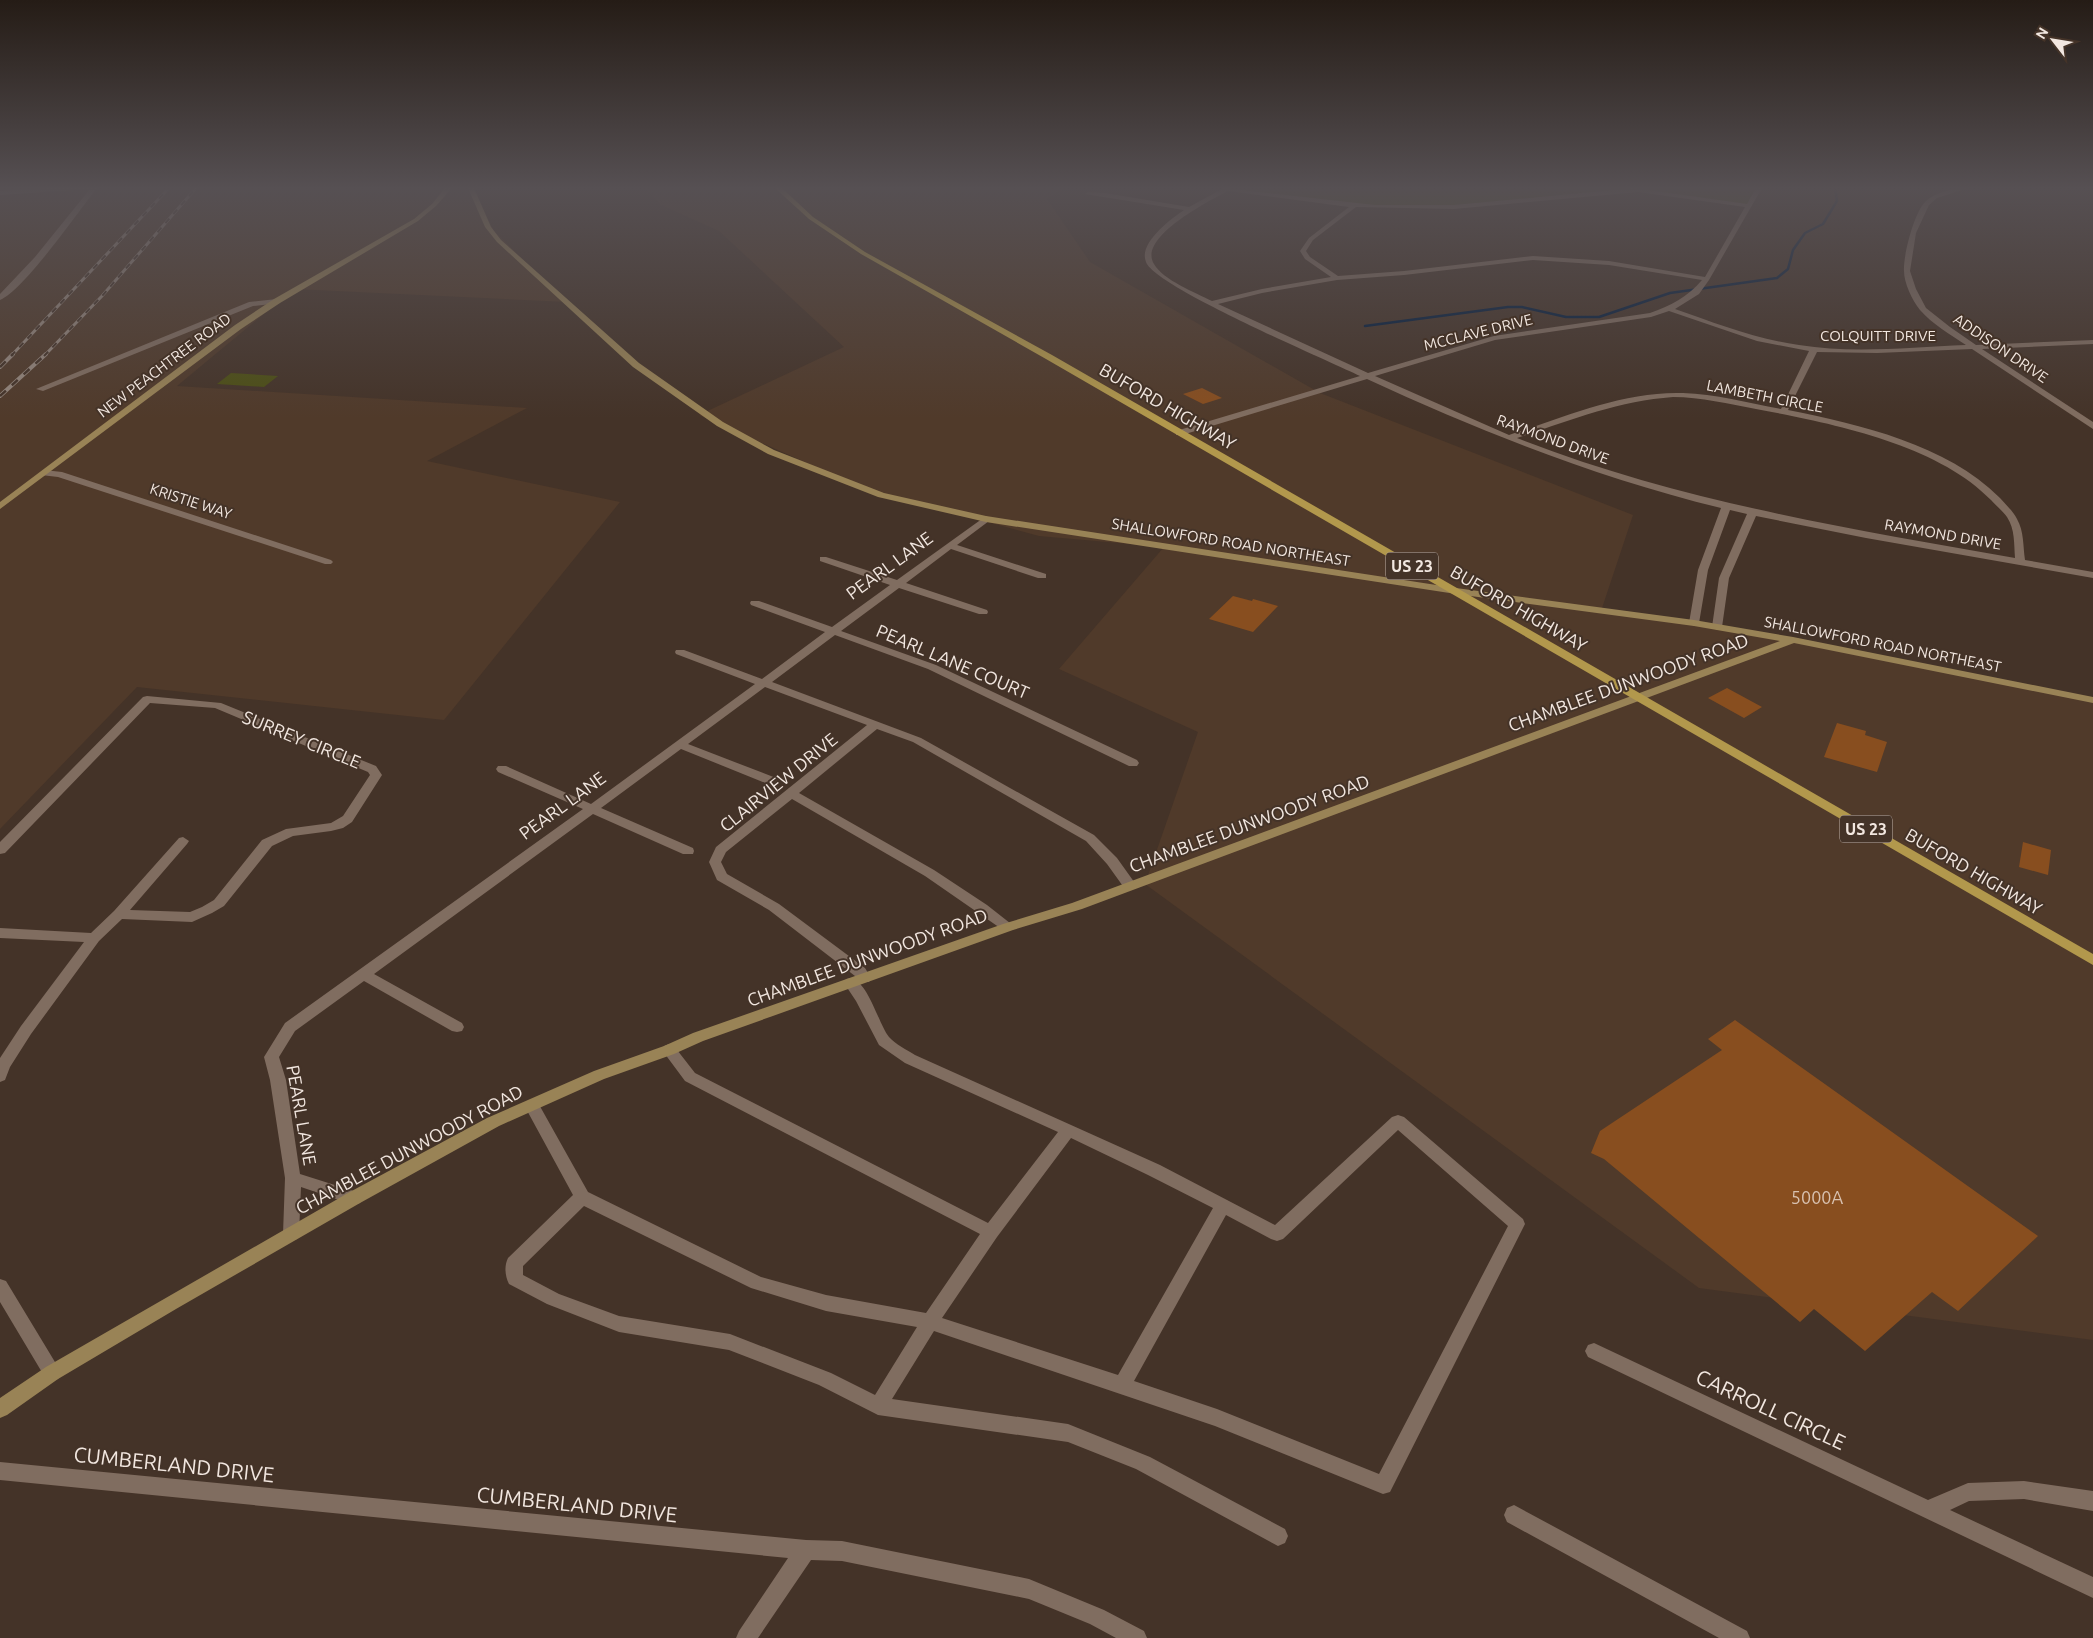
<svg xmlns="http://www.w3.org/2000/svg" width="2093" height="1638" font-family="Ubuntu,sans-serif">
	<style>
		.built { fill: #503a2a }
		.green { fill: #4d4f15 }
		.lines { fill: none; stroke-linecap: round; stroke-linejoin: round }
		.stream { stroke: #001c3e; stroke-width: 2.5 }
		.building { fill: #884e1f }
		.street { fill: #806d60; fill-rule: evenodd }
		.secondary { fill: #998356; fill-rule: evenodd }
		.primary { fill: #b2984c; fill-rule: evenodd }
		.rail-far1-casing { stroke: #95877d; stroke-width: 3 }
		.rail-casing { stroke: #95877d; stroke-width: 4 }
		.rail-far1 { stroke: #443328; stroke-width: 2; stroke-dasharray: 6; stroke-linecap: butt }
		.rail { stroke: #443328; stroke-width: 2.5; stroke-dasharray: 8; stroke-linecap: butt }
		.labels { text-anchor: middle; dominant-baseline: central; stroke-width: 4; stroke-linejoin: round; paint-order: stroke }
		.far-street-label { font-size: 15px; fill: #f2e7e0; stroke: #443328 }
		.shield { fill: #443328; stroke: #beb1a9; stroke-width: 1 }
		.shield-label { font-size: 16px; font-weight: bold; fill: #f2e7e0 }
		.street-label { font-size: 18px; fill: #f2e7e0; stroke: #443328 }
		.near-number-label { font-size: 18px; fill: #d8c1b0 }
		.near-street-label { font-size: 21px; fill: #f2e7e0; stroke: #443328 }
	</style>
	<rect width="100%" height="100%" fill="#443328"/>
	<path class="built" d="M 0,188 L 473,188 L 494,231 L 566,302 L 294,289 L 177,386 L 527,408 L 427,461 L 620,502 L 444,720 L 137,687 L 0,829 Z
		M 646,188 L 1066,188 L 1047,199 L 1090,262 L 1320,393 L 1633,515 L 1601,611 L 1793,640 L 2093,701 L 2093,1340 L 1699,1288 L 1145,884 L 1198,732 L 1059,669 L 1164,547 L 1039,536 L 863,488 L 699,415 L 844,347 L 719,231 L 659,204 Z"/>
	<path class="green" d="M 1760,188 L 1749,205 L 1657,192 L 1623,190 L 1425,208 L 1344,205 L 1296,200 L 1229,189 Z
		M 231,373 L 278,376 L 264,387 L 217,384 Z"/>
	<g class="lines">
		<path class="stream" d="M 1365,326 L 1508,307 L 1522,307 L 1566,317 L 1599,317 L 1670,293 L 1777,278 L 1788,269 L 1793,250 L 1805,233 L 1823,224 L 1837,201 L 1835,188"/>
	</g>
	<path class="building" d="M 1202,388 L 1222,398 L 1203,404 L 1183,394 Z
		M 1233,596 L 1252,601 L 1253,599 L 1278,606 L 1253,632 L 1209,619 Z
		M 1727,688 L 1762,707 L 1744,718 L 1708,698 Z
		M 1837,723 L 1866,731 L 1865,735 L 1887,742 L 1877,772 L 1824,757 Z
		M 2023,842 L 2051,850 L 2048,875 L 2019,867 Z
		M 1735,1020 L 1822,1082 L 2038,1236 L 1958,1311 L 1932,1292 L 1865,1351 L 1814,1309 L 1800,1322 L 1604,1159 L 1591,1153 L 1600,1131 L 1722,1050 L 1708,1039 Z"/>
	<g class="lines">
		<path class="street" d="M 49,188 L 97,188 C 78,212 24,290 0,300 L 0,294 L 35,257 L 90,189 L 0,195 L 0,191 Z
			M 1224,188 L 1375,205 L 1454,205 L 1634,188 L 1747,204 L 1756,188 L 1762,188 L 1709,280 L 1699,294 L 1675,309 C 1715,323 1756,339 1799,345 C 1854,354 1911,347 1966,345 C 1951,335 1932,324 1920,310 C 1912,300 1904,283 1904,271 C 1903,256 1914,213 1925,202 C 1935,192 1954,188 1968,188 L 1937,198 L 1929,205 L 1916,233 L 1910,271 L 1916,289 L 1926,308 L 1950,327 L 1976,345 L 2093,340 L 2093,344 L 1982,349 L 2093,422 L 2093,429 L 1972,349 L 1877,353 L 1817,352 L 1788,410 C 1861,425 1946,444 2000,498 C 2006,505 2013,511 2017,519 C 2024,531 2023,546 2025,560 L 2093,572 L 2093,578 L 1866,538 L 1756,516 L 1729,578 L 1722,627 L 1717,630 L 1712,627 L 1719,578 L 1747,514 L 1730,510 L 1708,570 L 1699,623 L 1694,626 L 1689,623 L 1698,570 L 1721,508 C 1598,478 1482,432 1367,379 L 1182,435 L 1176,435 L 1176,431 L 1360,376 C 1327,360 1155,287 1146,262 C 1138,243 1171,219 1184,210 L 1085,194 L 1088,192 L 1105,193 L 1189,207 ZM 1228,191 L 1349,207 L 1309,238 L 1300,251 L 1305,259 L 1331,277 L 1262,289 L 1212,301 C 1196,293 1163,280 1154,264 C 1137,237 1211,200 1228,191 ZM 1638,192 L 1745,207 L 1705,277 L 1609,261 L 1533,256 L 1404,271 L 1338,276 L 1310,257 L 1306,251 L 1313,240 L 1356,207 L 1454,209 ZM 1533,260 L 1609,265 L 1702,280 C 1688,297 1670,306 1650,313 L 1494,336 L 1368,373 L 1218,304 L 1262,293 L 1337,280 L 1404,275 ZM 1669,311 L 1757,341 L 1809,351 L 1781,409 C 1749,403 1715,394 1683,393 C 1623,391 1565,417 1509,435 L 1375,376 L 1495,340 L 1651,317 ZM 1673,397 C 1701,397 1729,404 1756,409 C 1831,423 1937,444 1991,500 C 1996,506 2003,511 2007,517 C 2015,529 2014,544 2015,558 C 1846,528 1677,501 1517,438 C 1568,421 1618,401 1673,397 Z
			M 277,299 L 280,299 L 280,303 L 253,306 L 43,391 L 36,389 L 249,302 Z
			M 44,470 L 62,472 L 331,560 L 333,562 L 331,564 L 325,564 L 58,477 L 41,475 L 40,473 Z
			M 986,516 L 991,519 L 989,521 L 957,545 L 1046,574 L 1046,578 L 1038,578 L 951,549 L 906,583 L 987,610 L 988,612 L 987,614 L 979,614 L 899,588 L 841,631 L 936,665 L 1137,760 L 1139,763 L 1137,766 L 1129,766 L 928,669 L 835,635 L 772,682 L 921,738 L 1094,835 L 1117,858 L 1137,886 L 1135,889 L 1125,889 L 1107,864 L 1086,841 L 913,742 L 877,729 L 799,793 L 934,870 L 987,905 L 1015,927 L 1013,930 L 1003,930 L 925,876 L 792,799 L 726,852 L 721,862 L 727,874 L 779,904 L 865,968 L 871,978 L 869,982 L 859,982 L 855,976 L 769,910 L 717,880 L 709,862 L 716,847 L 867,725 L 765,687 L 688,744 L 776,778 L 778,781 L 776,784 L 768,784 L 681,749 L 601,808 L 693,848 L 694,851 L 693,854 L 683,854 L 593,814 L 374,974 L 462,1023 L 464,1027 L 462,1031 L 457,1032 L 452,1031 L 364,981 L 295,1031 L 279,1057 L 286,1080 L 300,1174 L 360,1193 L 362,1198 L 360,1203 L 354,1205 L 301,1187 L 299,1234 L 297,1239 L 291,1241 L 285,1239 L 283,1234 L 285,1178 L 270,1080 L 264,1057 L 285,1023 L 583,809 L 498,772 L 496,769 L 498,766 L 506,766 L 591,804 L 755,684 L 676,654 L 675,652 L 676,650 L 684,650 L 762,679 L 825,632 L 751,605 L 750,603 L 751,601 L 759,601 L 832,627 L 890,585 L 820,561 L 820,557 L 826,557 L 897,580 Z
			M 147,696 L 221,703 L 376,766 L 382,775 L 352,822 L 343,828 L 331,831 L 293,836 L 272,846 L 224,906 L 212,913 L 192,922 L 122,919 L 99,941 L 31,1034 L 10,1067 L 5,1080 L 0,1082 L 0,1058 L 21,1026 L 84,942 L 0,938 L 0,928 L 91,933 L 114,911 L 179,838 L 183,837 L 189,841 L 187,844 L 130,910 L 190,912 L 202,907 L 214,900 L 262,840 L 286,829 L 331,823 L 343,816 L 370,775 L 368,772 L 215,708 L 150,703 L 5,853 L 0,854 L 0,842 L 143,697 Z
			M 851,978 C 869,983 878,1023 889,1037 C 895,1044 907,1050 915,1055 L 1160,1165 L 1275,1225 L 1392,1117 L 1398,1115 L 1404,1117 L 1523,1219 L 1525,1224 L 1390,1492 L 1383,1494 L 1215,1426 L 934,1331 L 892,1399 L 1068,1424 L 1150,1457 L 1285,1529 L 1288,1536 L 1285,1543 L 1278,1546 L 1136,1469 L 1068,1442 L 878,1415 L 819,1385 L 729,1350 L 619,1332 L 547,1304 L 509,1284 C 505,1276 504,1266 508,1258 L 573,1195 L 524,1105 L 527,1101 L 532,1099 L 537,1101 L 588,1192 L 761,1277 L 826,1295 L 926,1313 L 980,1234 L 685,1081 L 662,1050 L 664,1046 L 669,1044 L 674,1046 L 695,1073 L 988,1223 L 1058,1132 L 905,1063 L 879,1045 L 856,1001 L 844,983 L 846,979 ZM 1398,1130 L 1508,1226 L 1379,1474 L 1217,1409 L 1134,1381 L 1226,1215 L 1271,1239 L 1277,1241 L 1283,1239 ZM 1071,1138 L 1148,1175 L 1213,1208 L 1118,1375 L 942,1318 L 997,1237 ZM 584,1206 L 751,1288 L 826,1311 L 917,1327 L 875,1395 L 831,1373 L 730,1334 L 619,1316 L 559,1294 L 523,1275 L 523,1266 Z
			M 0,1279 L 6,1281 L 58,1367 L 61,1373 L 58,1379 L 52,1381 L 46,1379 L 0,1302 Z
			M 1594,1343 L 1928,1500 L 1968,1483 L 2024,1481 L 2093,1491 L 2093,1511 L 2024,1499 L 1969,1501 L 1950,1510 L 2093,1577 L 2093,1598 L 1588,1357 L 1585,1351 L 1588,1345 Z
			M 0,1462 L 806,1540 L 842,1541 L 1029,1579 L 1104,1610 L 1144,1631 L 1147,1638 L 1116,1638 L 1090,1624 L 1029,1599 L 842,1561 L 811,1560 L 758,1638 L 736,1638 L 739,1631 L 788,1558 L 0,1480 Z
			M 1514,1505 L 1747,1631 L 1750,1638 L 1719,1638 L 1507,1522 L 1504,1515 L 1507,1508 Z"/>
		<path class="secondary" d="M 445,188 L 452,188 L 436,206 L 418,221 L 280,303 L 241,329 L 0,509 L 0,502 L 235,325 L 274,299 L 414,219 L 432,204 Z
			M 468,188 L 474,188 L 491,227 L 501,240 L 639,363 L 723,422 L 774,450 L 884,493 L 986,516 L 1456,588 L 1694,620 L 1793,637 L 2093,697 L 2093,703 L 1794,643 L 1082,909 L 1013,930 L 703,1041 L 674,1054 L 604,1079 L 499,1126 L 360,1203 L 176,1309 L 58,1379 L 7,1415 L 0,1418 L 0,1398 L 46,1367 L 348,1193 L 487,1118 L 594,1071 L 664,1046 L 693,1033 L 1003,924 L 1072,903 L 1780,641 L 1694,626 L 1456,594 L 986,522 L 878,497 L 768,454 L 717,426 L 633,367 L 497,242 L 485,227 Z"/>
		<path class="primary" d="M 775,188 L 782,188 L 813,217 L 865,252 L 1052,355 L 2093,954 L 2093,965 L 1046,359 L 861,254 L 809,219 Z"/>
		<defs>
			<path id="rail-far1" d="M 11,356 L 169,188
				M 44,356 L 102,296 L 196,188"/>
			<path id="rail" d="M 0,367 L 13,354
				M 0,396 L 46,354"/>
		</defs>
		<use href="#rail-far1" class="rail-far1-casing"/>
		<use href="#rail" class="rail-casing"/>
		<use href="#rail-far1" class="rail-far1"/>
		<use href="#rail" class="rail"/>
	</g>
	<linearGradient id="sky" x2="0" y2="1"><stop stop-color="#251c16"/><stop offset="0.45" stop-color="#565053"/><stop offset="1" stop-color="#565053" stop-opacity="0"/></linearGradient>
	<rect width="2093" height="418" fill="url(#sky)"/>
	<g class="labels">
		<g class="far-street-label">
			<text transform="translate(1478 332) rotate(-14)">MCCLAVE DRIVE</text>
			<text x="1878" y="335">COLQUITT DRIVE</text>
			<text transform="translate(2001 348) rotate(34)">ADDISON DRIVE</text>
			<text transform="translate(164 365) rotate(-37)">NEW PEACHTREE ROAD</text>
			<text transform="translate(1765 396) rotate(11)">LAMBETH CIRCLE</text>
			<text transform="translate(1553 439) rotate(20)">RAYMOND DRIVE</text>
			<text transform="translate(191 501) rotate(18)">KRISTIE WAY</text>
			<text transform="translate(1943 534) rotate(10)">RAYMOND DRIVE</text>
			<text transform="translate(1231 542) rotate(9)">SHALLOWFORD ROAD NORTHEAST</text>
			<text transform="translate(1883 644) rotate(11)">SHALLOWFORD ROAD NORTHEAST</text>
		</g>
		<g class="shield">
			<rect x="1386" y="552.5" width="52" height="27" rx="4"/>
			<rect x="1840" y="815.5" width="52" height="27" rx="4"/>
		</g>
		<g class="shield-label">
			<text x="1412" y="566">US 23</text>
			<text x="1866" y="829">US 23</text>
		</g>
		<g class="street-label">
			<text transform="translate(1168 406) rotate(30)">BUFORD HIGHWAY</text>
			<text transform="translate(889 565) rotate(-36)">PEARL LANE</text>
			<text transform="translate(1519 608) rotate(30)">BUFORD HIGHWAY</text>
			<text transform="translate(953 661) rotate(23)">PEARL LANE COURT</text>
			<text transform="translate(1628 682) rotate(-20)">CHAMBLEE DUNWOODY ROAD</text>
			<text transform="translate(302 739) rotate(22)">SURREY CIRCLE</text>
			<text transform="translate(778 782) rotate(-39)">CLAIRVIEW DRIVE</text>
			<text transform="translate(562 805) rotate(-36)">PEARL LANE</text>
			<text transform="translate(1249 823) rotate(-20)">CHAMBLEE DUNWOODY ROAD</text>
			<text transform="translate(1974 871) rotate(30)">BUFORD HIGHWAY</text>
			<text transform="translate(867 957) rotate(-20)">CHAMBLEE DUNWOODY ROAD</text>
			<text transform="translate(302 1115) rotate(80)">PEARL LANE</text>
			<text transform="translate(409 1149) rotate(-28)">CHAMBLEE DUNWOODY ROAD</text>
		</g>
		<g class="near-number-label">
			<text x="1817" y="1197">5000A</text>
		</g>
		<g class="near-street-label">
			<text transform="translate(1771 1409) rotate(25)">CARROLL CIRCLE</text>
			<text transform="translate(174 1464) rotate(6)">CUMBERLAND DRIVE</text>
			<text transform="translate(577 1504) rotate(6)">CUMBERLAND DRIVE</text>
		</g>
	</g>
	<g transform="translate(2053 40) rotate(301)" stroke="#443328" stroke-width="4" paint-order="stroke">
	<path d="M0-4L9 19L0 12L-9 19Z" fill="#f2e7e0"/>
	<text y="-8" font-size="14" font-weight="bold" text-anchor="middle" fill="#f2e7e0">N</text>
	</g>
</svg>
